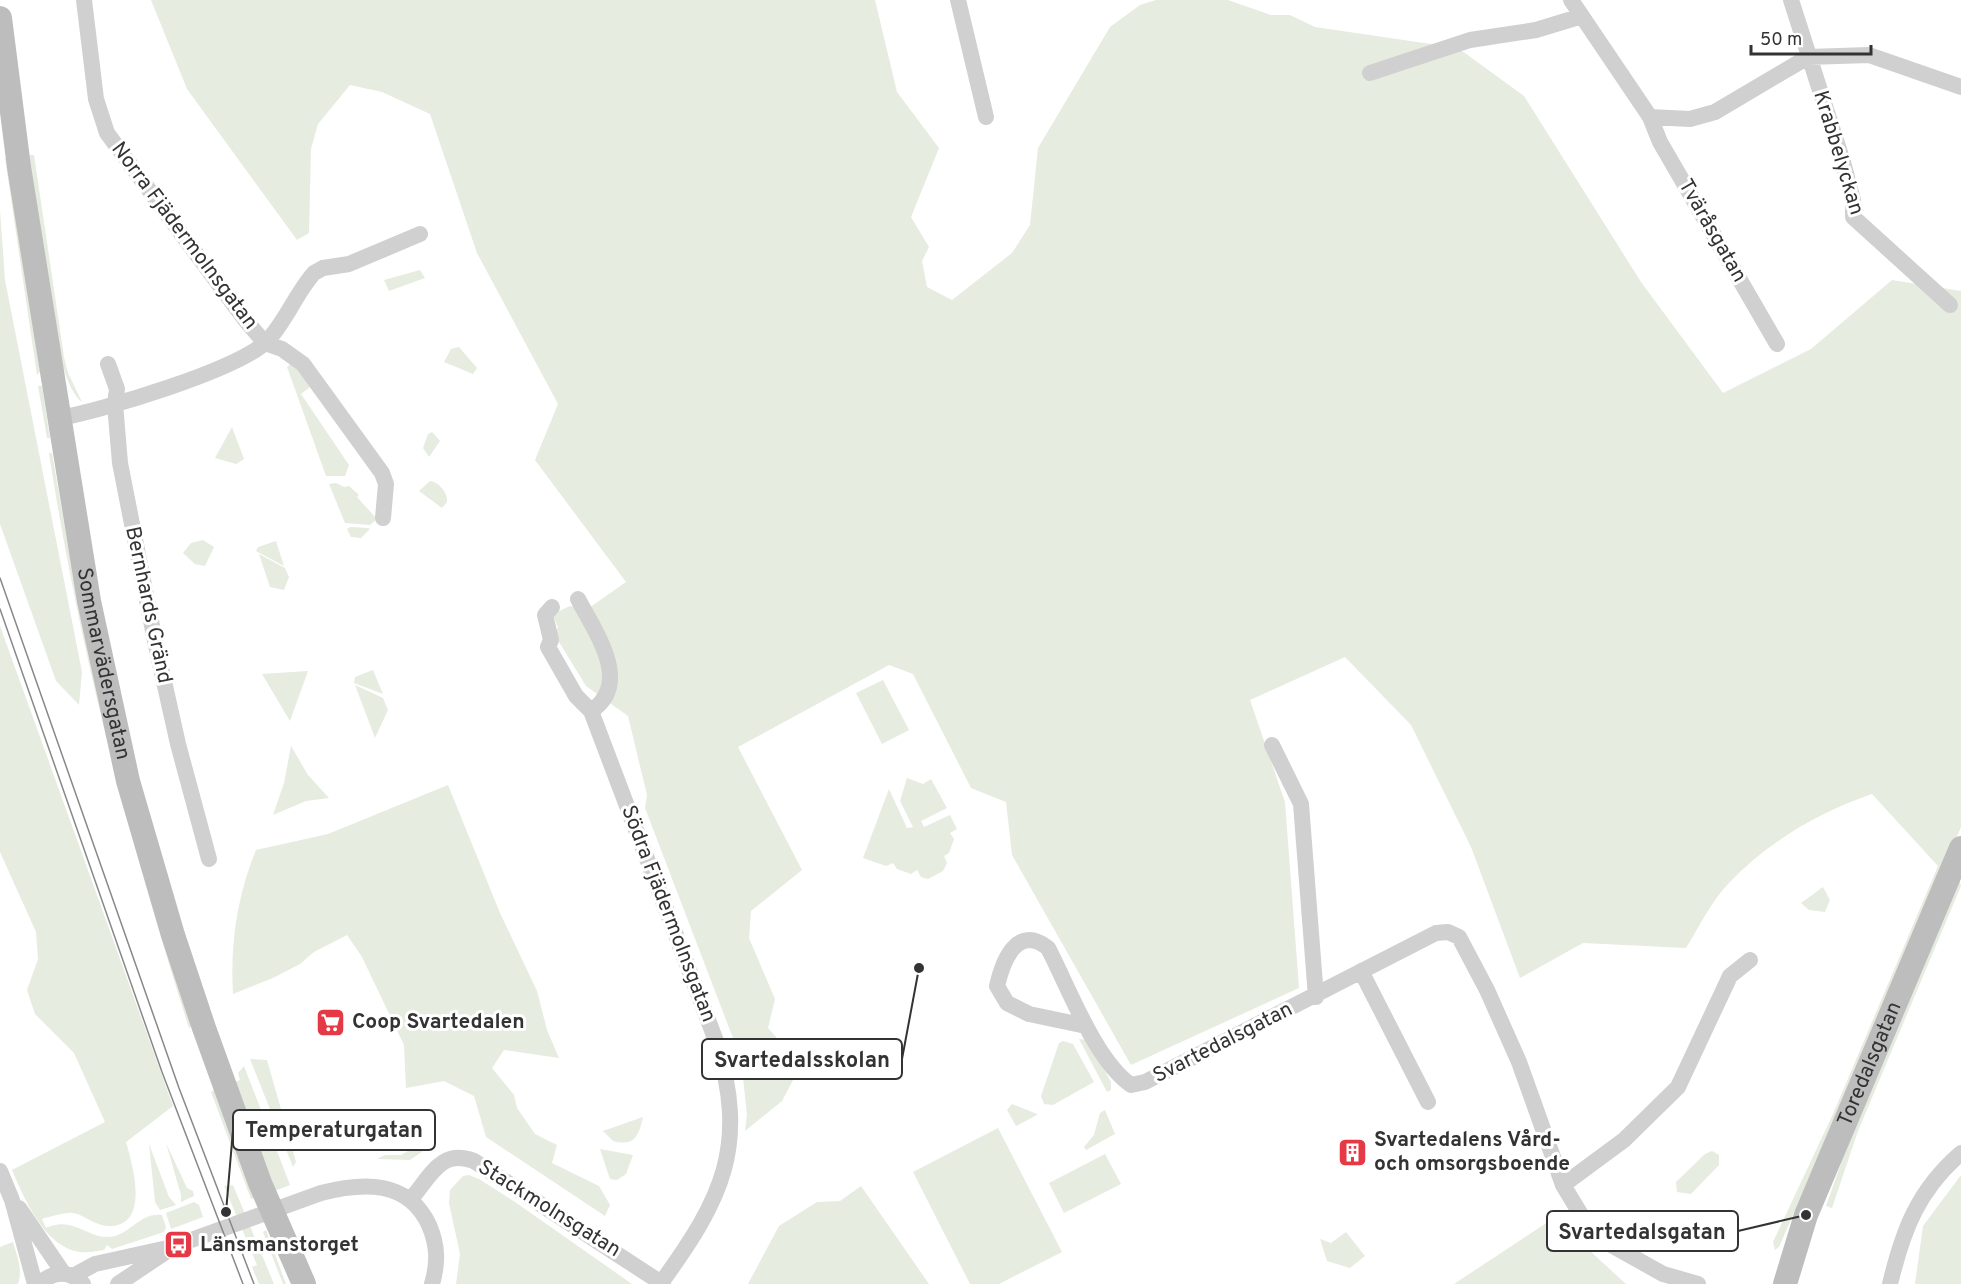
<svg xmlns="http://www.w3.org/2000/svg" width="1961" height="1284" font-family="Overpass,sans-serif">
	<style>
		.green { fill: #e6ecdf }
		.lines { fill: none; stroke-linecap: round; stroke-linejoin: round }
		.street { stroke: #d0d0d0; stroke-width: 16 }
		.secondary { stroke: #bdbdbd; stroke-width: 24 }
		.tram { stroke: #888; stroke-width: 1.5 }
		.labels { text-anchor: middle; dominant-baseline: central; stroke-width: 6; stroke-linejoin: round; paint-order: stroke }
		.street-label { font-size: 21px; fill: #333; stroke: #fff }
		.poi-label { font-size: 21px; font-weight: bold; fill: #333; stroke: #fff; text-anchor: start }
		.leader { fill: none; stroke: #333; stroke-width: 2 }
		.callout-dot { fill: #333; stroke: #fff; stroke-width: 2 }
		.callout { fill: #fff; stroke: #333; stroke-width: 2 }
		.callout-label { font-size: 22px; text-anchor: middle; font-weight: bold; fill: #333 }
	</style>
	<rect width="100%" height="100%" fill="#fff"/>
	<path class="green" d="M 151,0 L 875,0 L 897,92 L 939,148 L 911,217 L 929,247 L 922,261 L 927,287 L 952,300 L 1012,253 L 1030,225 L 1038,148 L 1110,27 L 1140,5 L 1156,0 L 1228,0 L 1271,15 L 1290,15 L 1315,27 L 1458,48 L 1524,96 L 1641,282 L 1723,393 L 1811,349 L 1892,280 L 1961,291 L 1961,827 L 1779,1247 L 1775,1250 L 1773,1242 L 1833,1114 L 1938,866 L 1872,794 C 1819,812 1768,842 1729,883 C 1712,900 1699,927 1686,948 L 1583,943 L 1520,978 L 1471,847 L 1411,725 L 1345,657 L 1250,700 L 1285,802 L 1299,988 L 1131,1065 L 1012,855 L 1006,802 L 971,788 L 913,674 L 889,665 L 738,747 L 802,870 L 751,911 L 749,938 L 775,999 L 768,1028 L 801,1065 L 782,1101 L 745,1131 L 747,1115 L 741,1059 L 645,808 L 647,795 L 628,716 L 586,686 L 553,632 L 558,628 L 554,618 L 555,613 L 570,606 L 574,607 L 579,615 L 626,582 L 535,460 L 558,404 L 477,253 L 430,114 L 382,92 L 350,85 L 318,124 L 311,149 L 309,233 L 297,240 L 187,89 Z
		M 26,155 L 34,155 L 64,357 L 68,373 L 82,402 C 51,380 33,200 26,155 Z
		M 5,158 L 9,158 L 40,372 L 37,375 Z
		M 0,210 L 5,280 L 82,672 L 79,705 L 56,681 L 0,524 Z
		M 420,270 L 425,278 L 389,291 L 384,280 Z
		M 459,347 L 477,368 L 473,374 L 444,362 L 451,349 Z
		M 292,363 L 302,373 L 310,387 L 301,394 L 349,465 L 345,476 L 326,476 L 287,367 Z
		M 38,386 L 42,386 L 50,438 L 47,438 Z
		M 232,427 L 244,459 L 236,464 L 215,458 Z
		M 432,432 L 440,441 L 429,457 L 423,448 L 428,434 Z
		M 49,453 L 52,453 L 71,563 L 192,1026 L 189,1028 C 129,839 79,649 49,453 Z
		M 430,481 C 439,482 448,493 447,502 L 442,508 L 419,491 Z
		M 336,483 L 344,487 L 349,486 L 359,495 L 357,497 L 377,519 L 370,525 L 345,523 L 329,484 Z
		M 350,527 L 368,528 L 370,529 L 361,538 L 351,537 L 347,529 Z
		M 203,540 L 214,547 L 205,566 L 195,564 L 183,553 L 191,543 Z
		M 276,541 L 284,566 L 256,551 L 258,547 Z
		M 259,554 L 285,568 L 289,577 L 284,590 L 270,587 Z
		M 0,626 L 173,1106 L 126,1142 C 133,1166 151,1228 107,1226 C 94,1225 85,1215 73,1213 C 65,1212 49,1217 42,1219 L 46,1228 C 74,1214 91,1243 115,1236 C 132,1231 142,1212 162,1215 L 166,1227 L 164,1232 L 112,1249 L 107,1245 L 104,1250 C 96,1251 88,1253 80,1252 C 45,1248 24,1198 12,1170 L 105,1122 L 74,1053 L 35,1014 L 27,990 L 38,959 L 36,932 L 0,852 Z
		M 373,670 L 383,694 L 354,683 L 355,677 Z
		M 308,671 L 290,721 L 262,674 Z
		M 883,680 L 909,730 L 882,744 L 856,693 Z
		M 355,685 L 383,698 L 388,710 L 375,738 Z
		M 291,746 L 308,775 L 329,798 L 306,801 L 273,815 L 284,783 Z
		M 907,778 L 923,784 L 931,779 L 947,808 L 921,821 L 924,827 L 950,815 L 957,829 L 950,833 L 954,839 L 949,853 L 944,856 L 947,863 L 943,871 L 928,879 L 921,877 L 917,870 L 911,874 L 897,869 L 893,863 L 886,866 L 863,858 L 889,789 L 907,828 L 913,827 L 900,801 Z
		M 448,785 L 500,913 L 537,991 L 547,1030 L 559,1058 L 504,1050 L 492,1068 L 514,1095 L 517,1108 L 535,1134 L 557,1145 L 552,1163 L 599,1186 L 610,1205 L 605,1216 L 486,1137 L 474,1096 L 444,1081 L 406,1088 L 404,1045 L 362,957 L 347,935 L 314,952 L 300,964 L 273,978 L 233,994 C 230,945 237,896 256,850 L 328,834 Z
		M 1959,880 L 1961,886 L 1858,1131 L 1832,1208 L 1826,1206 L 1854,1127 Z
		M 1823,887 L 1830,900 L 1825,912 L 1809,910 L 1801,903 Z
		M 1079,1039 L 1087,1040 L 1090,1043 L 1111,1082 L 1111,1090 L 1107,1092 Z
		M 1063,1041 L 1073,1044 L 1094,1082 L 1053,1105 L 1044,1104 L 1041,1096 L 1059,1043 Z
		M 250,1059 L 267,1060 L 296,1162 L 293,1167 Z
		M 244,1066 L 290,1185 L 274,1191 L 235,1082 L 240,1080 L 238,1073 Z
		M 215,1090 L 254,1198 L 251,1199 L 211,1092 Z
		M 1012,1104 L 1037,1114 L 1037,1115 L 1016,1126 L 1007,1110 Z
		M 1105,1110 L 1115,1134 L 1086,1150 L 1084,1147 L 1094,1135 L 1100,1113 Z
		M 643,1117 C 639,1135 635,1147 613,1141 L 603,1131 Z
		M 998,1128 L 1062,1252 L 999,1284 L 970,1284 L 913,1172 Z
		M 166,1143 L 187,1188 L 193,1191 L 194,1196 L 181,1202 L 181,1195 Z
		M 149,1144 L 169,1197 L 176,1205 L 160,1210 L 155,1202 Z
		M 420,1144 L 424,1145 L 423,1151 L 410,1160 L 377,1159 L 385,1155 L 401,1155 Z
		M 600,1149 L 633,1155 L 626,1174 L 617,1180 L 610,1179 Z
		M 1712,1151 L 1719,1155 L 1719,1165 L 1691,1194 L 1677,1192 L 1676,1182 L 1705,1154 Z
		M 1105,1154 L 1121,1184 L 1064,1213 L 1049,1183 Z
		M 469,1175 L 479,1179 L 515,1202 L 632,1284 L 456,1284 L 460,1254 L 449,1203 L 450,1190 L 463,1176 Z
		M 1961,1175 L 1961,1284 L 1915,1284 L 1923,1226 Z
		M 233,1185 L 274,1284 L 259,1284 L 252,1267 L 257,1265 L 224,1186 Z
		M 861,1186 L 929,1284 L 748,1284 L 779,1226 L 817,1202 L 840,1201 Z
		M 194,1202 L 199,1205 L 203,1217 L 171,1229 L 166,1213 Z
		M 1554,1218 L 1626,1284 L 1454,1284 Z
		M 266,1230 L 286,1284 L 283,1284 L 263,1232 Z
		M 1346,1232 L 1365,1256 L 1350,1268 L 1327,1261 L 1320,1239 L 1331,1243 Z
		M 13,1242 C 17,1256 23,1269 18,1284 L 0,1284 L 0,1247 Z"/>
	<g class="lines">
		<path class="street" d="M 84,0 L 96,99 L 107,133 L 246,321 L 265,343 L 282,349 L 303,364 L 382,473 L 386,484 L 383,518
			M 958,0 L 986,117
			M 1571,0 L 1650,117 L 1690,119 L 1715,112 L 1808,57 L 1869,55 L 1961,87
			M 1791,0 L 1843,162 L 1853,200 L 1853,217 L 1950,305
			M 1370,73 L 1470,40 L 1536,30 L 1582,16
			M 1650,117 L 1660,142 L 1777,344
			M 108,364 L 117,389 L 115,404 L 120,463 L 155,641 L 178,744 L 209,859
			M 60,418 C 103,410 238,370 267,341 C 285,323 296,293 314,273 L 323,268 L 349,264 L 420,234
			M 578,599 C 595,632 633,683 591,711
			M 552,607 L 545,615 L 551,640 L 548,647 L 576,696 L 591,711 L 716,1041 C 749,1146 722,1199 661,1283
			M 1272,745 L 1301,804 L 1316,997
			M 1361,971 L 1428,1102
			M 1086,1026 L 1029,1014 L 1007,1003 L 997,986 C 1003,960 1017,924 1048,948 C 1069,988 1095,1060 1131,1085 L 1145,1082 L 1436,933 L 1448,932 L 1459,937 L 1487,990 L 1519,1062 L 1563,1185 L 1589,1228 L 1613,1246 L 1663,1274 L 1698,1284
			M 0,1171 L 12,1200 L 35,1284
			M 1563,1185 L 1624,1140 L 1678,1087 L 1730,976 L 1750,960
			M 411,1199 C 430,1177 441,1148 474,1161 L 663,1284
			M 19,1208 L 64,1274
			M 73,1276 L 95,1264 L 172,1247 L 321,1193 C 363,1182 408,1180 429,1225 C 438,1246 438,1263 432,1284
			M 39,1284 C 53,1271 70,1270 83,1284
			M 118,1284 L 164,1253
			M 1890,1284 C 1903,1230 1918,1190 1961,1153"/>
		<g class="secondary">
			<path id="s1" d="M 0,18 L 19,167 L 89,601 L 128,781 L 173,935 L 204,1028 L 260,1183 L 304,1284"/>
			<path id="s2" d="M 1785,1284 L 1806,1215 L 1961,848"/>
		</g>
		<path class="tram" d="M 0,578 L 179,1088 L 254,1284
			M 0,609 L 162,1072 L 243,1284"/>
	</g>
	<defs>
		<symbol id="supermarket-square" viewBox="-11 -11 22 22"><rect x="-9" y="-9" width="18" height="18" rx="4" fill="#e63946" stroke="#fff"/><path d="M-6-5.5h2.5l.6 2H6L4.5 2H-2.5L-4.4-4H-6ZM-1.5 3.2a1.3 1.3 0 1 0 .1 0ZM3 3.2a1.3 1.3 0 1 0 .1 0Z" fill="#fff"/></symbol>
		<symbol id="building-square" viewBox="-11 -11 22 22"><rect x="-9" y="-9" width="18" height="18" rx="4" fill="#e63946" stroke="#fff"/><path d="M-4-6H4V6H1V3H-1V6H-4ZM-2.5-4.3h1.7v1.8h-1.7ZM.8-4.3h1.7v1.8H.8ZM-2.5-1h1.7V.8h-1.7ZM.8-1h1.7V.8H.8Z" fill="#fff"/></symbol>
		<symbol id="bus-square" viewBox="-11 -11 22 22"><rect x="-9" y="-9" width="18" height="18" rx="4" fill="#e63946" stroke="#fff"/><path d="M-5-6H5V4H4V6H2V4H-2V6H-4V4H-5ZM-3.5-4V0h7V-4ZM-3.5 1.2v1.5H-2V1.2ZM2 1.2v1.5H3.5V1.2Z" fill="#fff"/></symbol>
	</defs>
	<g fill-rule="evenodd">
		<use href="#supermarket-square" x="314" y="1006" width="33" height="33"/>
		<use href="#building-square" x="1336" y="1136" width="33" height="33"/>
		<use href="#bus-square" x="162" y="1228" width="33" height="33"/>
	</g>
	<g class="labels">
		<g class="street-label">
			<text transform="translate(1838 153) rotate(73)">Krabbelyckan</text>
			<text transform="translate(1712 231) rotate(60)">Tväråsgatan</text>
			<text transform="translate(184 236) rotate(53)">Norra Fjädermolnsgatan</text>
			<text transform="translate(148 605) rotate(78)">Bernhards Gränd</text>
			<text stroke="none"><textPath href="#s1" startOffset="654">Sommarvädersgatan</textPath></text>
			<text transform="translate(668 914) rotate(69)">Södra Fjädermolnsgatan</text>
			<text transform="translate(1223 1043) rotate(-27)">Svartedalsgatan</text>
			<text stroke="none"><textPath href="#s2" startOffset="236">Toredalsgatan</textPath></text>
			<text transform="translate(549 1209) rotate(32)">Stackmolnsgatan</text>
		</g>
		<g class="poi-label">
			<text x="352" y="1022">Coop Svartedalen</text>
			<text x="1374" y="1140">Svartedalens Vård-<tspan x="1374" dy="24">och omsorgsboende</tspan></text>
			<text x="200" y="1245">Länsmanstorget</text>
		</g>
	</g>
	<path class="leader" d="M919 968L902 1059M226 1212L233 1130M1806 1215L1738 1231"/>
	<g class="callout-dot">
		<circle cx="919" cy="968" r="6"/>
		<circle cx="226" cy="1212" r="6"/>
		<circle cx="1806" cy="1215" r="6"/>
	</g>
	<g class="callout">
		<rect x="702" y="1039" width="200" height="40" rx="6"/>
		<rect x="233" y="1110" width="202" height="40" rx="6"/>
		<rect x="1547" y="1211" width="191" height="40" rx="6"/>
	</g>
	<g class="callout-label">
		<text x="802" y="1067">Svartedalsskolan</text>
		<text x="334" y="1137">Temperaturgatan</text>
		<text x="1642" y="1239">Svartedalsgatan</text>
	</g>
	<path d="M1751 45v9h120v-9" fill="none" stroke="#333333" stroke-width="3"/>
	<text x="1760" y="45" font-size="18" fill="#333333" stroke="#ffffff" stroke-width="4.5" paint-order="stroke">50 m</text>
</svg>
